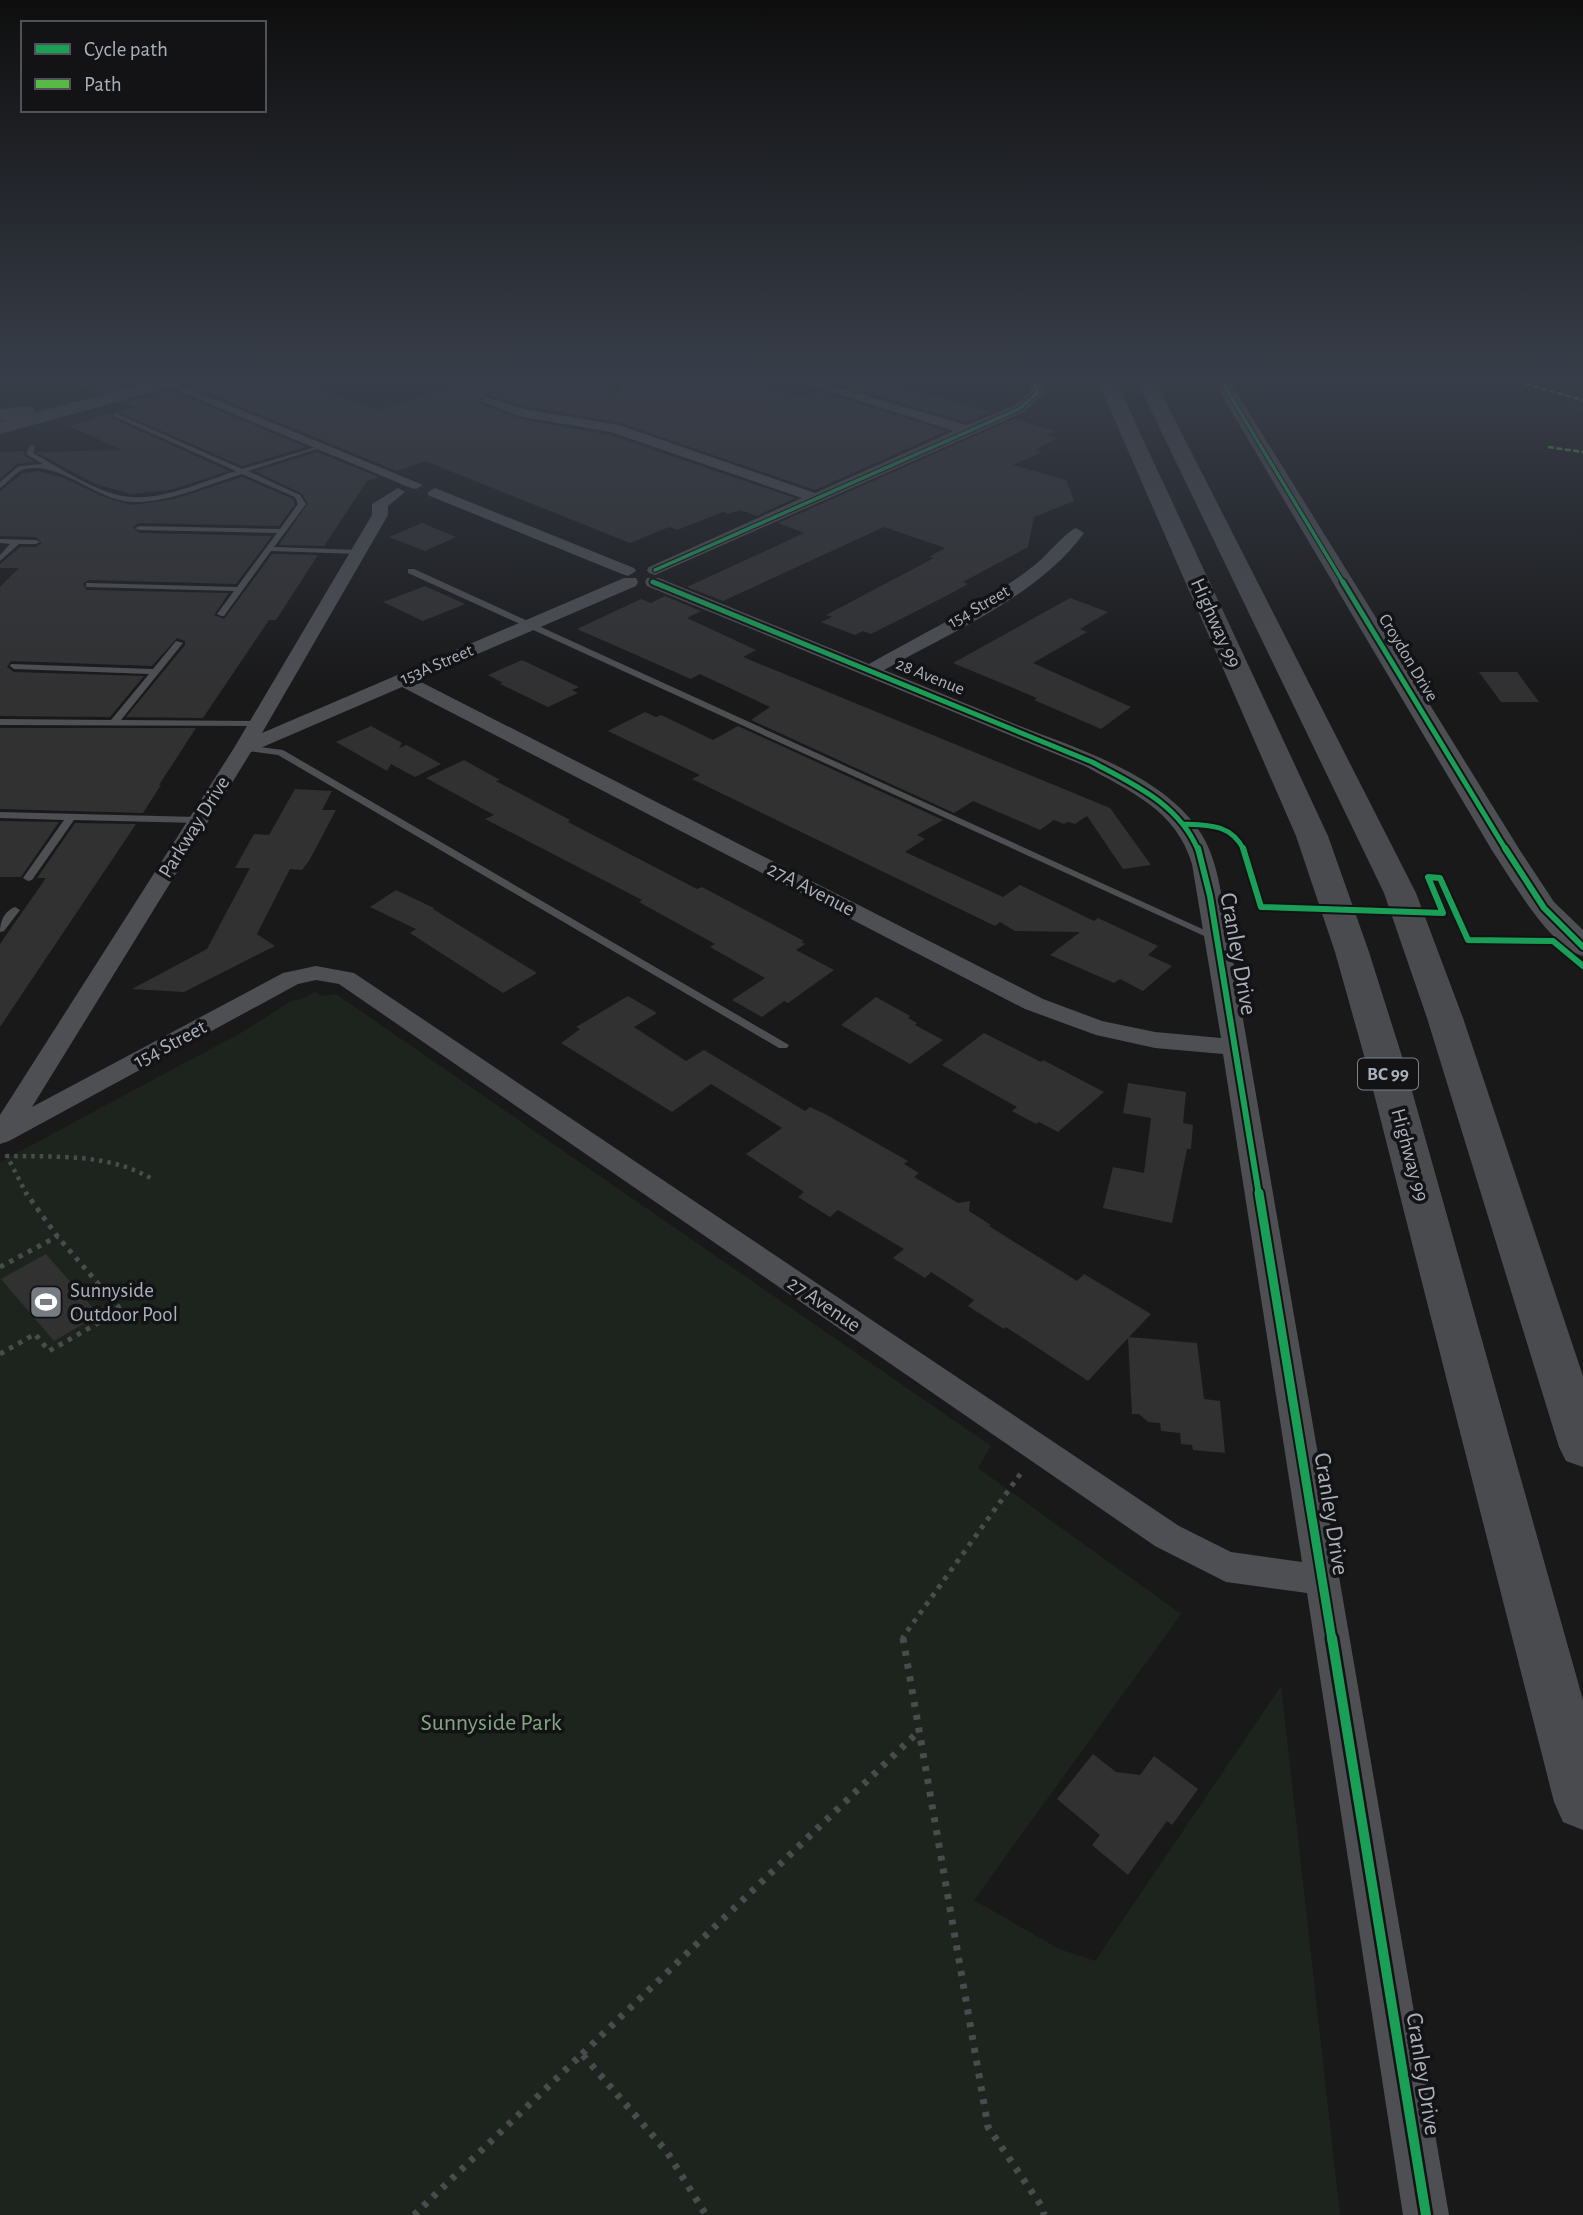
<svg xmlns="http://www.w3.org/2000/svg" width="1583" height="2215" font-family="'Alegreya Sans',sans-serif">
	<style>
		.built { fill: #232326 }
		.green { fill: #1d241d }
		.building { fill: #313132 }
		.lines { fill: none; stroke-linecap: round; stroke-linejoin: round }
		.path-far2 { stroke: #494b4d; stroke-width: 4.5; stroke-dasharray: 3.5 5; stroke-linecap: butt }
		.path-far1 { stroke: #494b4d; stroke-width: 5; stroke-dasharray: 4.5 6; stroke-linecap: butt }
		.path { stroke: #494b4d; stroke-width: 7; stroke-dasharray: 5 8; stroke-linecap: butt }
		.service { fill: #4d4f53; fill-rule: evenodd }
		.minor { fill: #4d4f53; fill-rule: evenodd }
		.tertiary { fill: #4d4f53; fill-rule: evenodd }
		.secondary { fill: #4c4e51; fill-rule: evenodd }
		.primary { fill: #4b4c4e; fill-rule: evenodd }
		.motorway { fill: #4a4b4f; fill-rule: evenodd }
		.quiet { stroke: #58b947; stroke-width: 2.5; stroke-dasharray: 6 2.5; stroke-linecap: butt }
		.cycleway-far4-casing { stroke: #131316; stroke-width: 6 }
		.cycleway-far3-casing { stroke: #131316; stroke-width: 9 }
		.cycleway-far2-casing { stroke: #131316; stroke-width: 10 }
		.cycleway-far1-casing { stroke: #131316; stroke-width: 13 }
		.cycleway-casing { stroke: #131316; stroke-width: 15 }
		.cycleway-far4 { stroke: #1a9f57; stroke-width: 3.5 }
		.cycleway-far3 { stroke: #1a9f57; stroke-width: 5 }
		.cycleway-far2 { stroke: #1a9f57; stroke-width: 6 }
		.cycleway-far1 { stroke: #1a9f57; stroke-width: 9 }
		.cycleway { stroke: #1a9f57; stroke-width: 10 }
		.labels { text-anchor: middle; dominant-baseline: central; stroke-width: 7; stroke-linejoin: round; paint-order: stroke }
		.far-street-label { font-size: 18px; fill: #aab1bb; stroke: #131316 }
		.shield { fill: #131316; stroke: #7d828a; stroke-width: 2 }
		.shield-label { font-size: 19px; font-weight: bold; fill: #aab1bb }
		.street-label { font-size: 21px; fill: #aab1bb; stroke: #131316 }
		.poi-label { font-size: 21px; fill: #aab1bb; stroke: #131316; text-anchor: start }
		.near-street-label { font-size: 24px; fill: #aab1bb; stroke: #131316 }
		.near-park-label { font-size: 24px; fill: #82a780; stroke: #131316 }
	</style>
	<rect width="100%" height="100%" fill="#19191a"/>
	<path class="built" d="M 229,377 L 372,377 L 267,409 L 202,384 Z"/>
	<path class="green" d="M 1540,377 L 1583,377 L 1583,414 Z
		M 315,992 L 322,996 L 336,994 L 991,1446 L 978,1468 L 1181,1614 L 974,1900 L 1059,1949 L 1095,1961 L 1281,1686 L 1340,2215 L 0,2215 L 0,1162 L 246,1030 L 291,1001 L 302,999 Z"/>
	<path class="building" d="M 62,377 L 131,377 L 139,382 L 99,393 Z
		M 199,377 L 287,377 L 377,410 L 483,377 L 597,377 L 599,380 L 604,379 L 614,395 L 627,380 L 663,381 L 675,377 L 730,377 L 802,397 L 819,391 L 947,431 L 815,490 L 620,423 L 525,406 L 487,395 L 478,399 L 478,403 L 521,419 L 610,435 L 795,498 L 757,516 L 740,510 L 729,514 L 723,512 L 677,530 L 669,527 L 630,543 L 425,461 L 397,471 L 188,385 L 195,383 Z
		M 853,377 L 884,377 L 883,381 L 991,412 L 966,422 L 835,384 Z
		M 170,390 L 306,447 L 242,466 L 118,412 L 135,407 L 124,403 Z
		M 112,413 L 112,418 L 229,471 L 170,490 L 131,494 L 95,484 L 36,452 L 122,450 L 69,426 Z
		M 1014,419 L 1055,431 L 1046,435 L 1057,438 L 1035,450 L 1042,452 L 1013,465 L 1066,480 L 1074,501 L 1034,517 L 1028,547 L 963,582 L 968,584 L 948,595 L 871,634 L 863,631 L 855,635 L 821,622 L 832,617 L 826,615 L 934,558 L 929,557 L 945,548 L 884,527 L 723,601 L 687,587 L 804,533 L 778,523 Z
		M 24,451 L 25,456 L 35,462 L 17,464 L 0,479 L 0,452 Z
		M 317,452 L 379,477 L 367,481 L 324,546 L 279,545 L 308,503 L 301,493 L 255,471 Z
		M 38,471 L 64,478 L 104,497 L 132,505 L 174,499 L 242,477 L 293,499 L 295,504 L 279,526 L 139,523 L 133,527 L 139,533 L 272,536 L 236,584 L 89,580 L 83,583 L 86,590 L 229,593 L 214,615 L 224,619 L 272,554 L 318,555 L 276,620 L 269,620 L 203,718 L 126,717 L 185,645 L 185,641 L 177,638 L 152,666 L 11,661 L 7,667 L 14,672 L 144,676 L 110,717 L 0,716 L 0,587 L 19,568 L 0,568 L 0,564 L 20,547 L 36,547 L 42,543 L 36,537 L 0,536 L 0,491 L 23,473 Z
		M 422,523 L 456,537 L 425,551 L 389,537 Z
		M 425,586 L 465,604 L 423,621 L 383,602 Z
		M 665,596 L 701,611 L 687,618 L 756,650 L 743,657 L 1110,808 L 1151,865 L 1123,869 L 1087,816 L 1075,824 L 1068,822 L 1064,824 L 1054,820 L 1040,830 L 973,801 L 954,813 L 751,720 L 770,707 L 700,674 L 691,679 L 577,629 L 641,599 L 651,603 Z
		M 1070,598 L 1108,612 L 1080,629 L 1087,632 L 1033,663 L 1131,707 L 1101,729 L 1034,700 L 1037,698 L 953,663 Z
		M 522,660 L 579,687 L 572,690 L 578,693 L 548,707 L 500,684 L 503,683 L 488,675 Z
		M 1479,672 L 1517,672 L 1539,702 L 1501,702 Z
		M 645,712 L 656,717 L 661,715 L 713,740 L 738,726 L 943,820 L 917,835 L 925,839 L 905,852 L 1003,897 L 1020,885 L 1094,921 L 1098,918 L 1158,946 L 1148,955 L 1172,966 L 1143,991 L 1120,979 L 1114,983 L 1050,955 L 1080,932 L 1015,931 L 1000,922 L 995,926 L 692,779 L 700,775 L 608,731 Z
		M 371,726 L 402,743 L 399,748 L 407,745 L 441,764 L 415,777 L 391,764 L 387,771 L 336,742 Z
		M 0,728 L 196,728 L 159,785 L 161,785 L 143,813 L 0,809 Z
		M 464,760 L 500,780 L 496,781 L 570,820 L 568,822 L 697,889 L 702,887 L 804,941 L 801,942 L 805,944 L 796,950 L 834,970 L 788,1003 L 784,1001 L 762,1017 L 732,1000 L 765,978 L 710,947 L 715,944 L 639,902 L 642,900 L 485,819 L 494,815 L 426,778 Z
		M 295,789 L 332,791 L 322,810 L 336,810 L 309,861 L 302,870 L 290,869 L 257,934 L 275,946 L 184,992 L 132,989 L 207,949 L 250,868 L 235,868 L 254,834 L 269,835 Z
		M 0,821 L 59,822 L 21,877 L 0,877 Z
		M 75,823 L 136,824 L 0,1027 L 0,944 L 46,878 L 37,878 Z
		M 396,890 L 434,908 L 433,909 L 537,973 L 503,993 L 410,933 L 416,929 L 370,907 Z
		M 628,996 L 657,1013 L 634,1027 L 686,1061 L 704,1050 L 805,1111 L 810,1107 L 825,1114 L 908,1161 L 904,1164 L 919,1173 L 914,1177 L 958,1203 L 970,1201 L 969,1211 L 991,1225 L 989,1226 L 1077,1281 L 1084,1274 L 1151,1314 L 1129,1337 L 1197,1343 L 1204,1399 L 1220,1401 L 1225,1453 L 1193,1450 L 1192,1445 L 1181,1444 L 1180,1433 L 1161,1431 L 1160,1423 L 1148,1422 L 1139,1414 L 1132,1414 L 1128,1338 L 1088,1381 L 1006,1327 L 1004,1329 L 968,1306 L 974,1300 L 931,1272 L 925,1278 L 893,1258 L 904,1249 L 838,1210 L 830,1217 L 798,1197 L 804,1192 L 746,1154 L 782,1128 L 711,1084 L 672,1112 L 561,1043 L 580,1029 L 576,1027 Z
		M 876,997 L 910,1016 L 908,1018 L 917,1023 L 915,1025 L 943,1040 L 910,1064 L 841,1025 Z
		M 984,1033 L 1041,1062 L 1043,1060 L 1104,1092 L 1058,1132 L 1039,1122 L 1036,1124 L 1012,1111 L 1017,1107 L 942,1065 Z
		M 1128,1083 L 1186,1092 L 1183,1123 L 1193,1125 L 1191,1149 L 1187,1149 L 1172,1223 L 1103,1208 L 1113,1167 L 1144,1173 L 1151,1118 L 1123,1113 Z
		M 46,1254 L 99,1315 L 54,1341 L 1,1279 Z
		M 1093,1754 L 1116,1772 L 1140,1775 L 1154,1756 L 1198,1789 L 1172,1825 L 1167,1821 L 1128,1875 L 1092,1845 L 1100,1835 L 1057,1799 Z"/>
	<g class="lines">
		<path class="path-far2" d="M 27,1195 L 7,1156 C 58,1157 109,1153 154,1180"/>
		<path class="path-far1" d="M 0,1267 L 58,1236
			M 0,1354 L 35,1334 L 49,1351 L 121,1310 L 57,1236 L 26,1193
			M 904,1640 L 903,1637 L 1021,1473"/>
		<path class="path" d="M 903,1638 L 988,2127 L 1042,2207 L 1044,2215
			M 582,2054 L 919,1731
			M 414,2215 L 582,2054 L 667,2152 L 706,2215"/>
		<path class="service" d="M 134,377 L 142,377 L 147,379 L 144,381 Z
			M 115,413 L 242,469 L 323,445 L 323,447 L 248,471 L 300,495 L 306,504 L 274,547 L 358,550 L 362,552 L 358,554 L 271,551 L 224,616 L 221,616 L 217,614 L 234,591 L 86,587 L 86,583 L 89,583 L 237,587 L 277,533 L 139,530 L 135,528 L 139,526 L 280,529 L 298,504 L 295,497 L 242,474 C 209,484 166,504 132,502 C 95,500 61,461 25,469 C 16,471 8,483 0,488 L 0,482 L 19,466 L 43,464 L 26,454 L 30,446 L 32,445 L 35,447 L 33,453 C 60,468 100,495 131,497 C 164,500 204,481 236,471 L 113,416 Z
			M 0,539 L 36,540 L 40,542 L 36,544 L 19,544 L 0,561 L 0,555 L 10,544 L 0,543 Z
			M 408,569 L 414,569 L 1222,938 L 1221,940 L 1213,940 L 408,573 Z
			M 176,641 L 183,643 L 121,720 L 258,721 L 261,722 L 261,726 L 0,725 L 0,719 L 111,720 L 149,674 L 14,669 L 10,666 L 11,664 L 153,669 Z
			M 244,745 L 283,750 L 789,1045 L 787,1048 L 779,1048 L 278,755 L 241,750 L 239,748 Z
			M 0,812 L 198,817 L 203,820 L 198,823 L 74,820 L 32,880 L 28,881 L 23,878 L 64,820 L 0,818 Z
			M 15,907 L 20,910 L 4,931 L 0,932 C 0,922 4,911 15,907 Z"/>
		<path class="minor" d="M 145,377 L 161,377 L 423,485 L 416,489 L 411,488 Z
			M 785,377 L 803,377 L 966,425 L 1014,406 L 1031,391 L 1026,377 L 1038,377 L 1045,392 L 1024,412 L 655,575 L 649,573 L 647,570 L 649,567 L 802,498 L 611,432 L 522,417 L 479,401 L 486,397 L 524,409 L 619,425 L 815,493 L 954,431 Z
			M 398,488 L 405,492 L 388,506 L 388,515 L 262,733 L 624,578 L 636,578 L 638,582 L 636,586 L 417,680 L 1043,999 L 1102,1021 L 1155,1032 L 1221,1038 L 1192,864 C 1176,810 1131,792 1085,766 L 647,586 L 645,582 L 647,578 L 659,578 L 869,664 C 925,632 986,604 1036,564 C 1046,556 1068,530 1076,528 L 1084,533 C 1040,595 949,633 884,670 C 928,688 973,706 1017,725 C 1079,749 1166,776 1202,835 C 1220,865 1222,905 1229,938 L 1449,2215 L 1403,2215 L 1307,1593 L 1226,1582 L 1155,1546 L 339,984 L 316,980 L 298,984 L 9,1141 L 0,1144 L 0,1115 L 234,748 L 372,515 L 372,504 ZM 402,687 L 1025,1009 L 1096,1035 L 1155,1048 L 1223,1054 L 1302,1562 L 1231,1552 L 1179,1526 L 354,973 L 316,966 L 283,973 L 32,1107 L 251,752 Z
			M 435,488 L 634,568 L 636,571 L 628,576 L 622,574 L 430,496 L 427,493 Z"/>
		<path class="tertiary" d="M 1211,377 L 1227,377 L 1521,852 L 1554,902 L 1583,930 L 1583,956 C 1550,948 1512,880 1493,852 Z"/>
		<path class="secondary" d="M 168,377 L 196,377 L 193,381 L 0,434 L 0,422 Z"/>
		<path class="primary" d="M 26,406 L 33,408 L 36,412 L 33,416 L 0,421 L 0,409 Z"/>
		<path class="motorway" d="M 1096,377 L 1114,377 L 1328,836 L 1369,952 L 1405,1066 L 1583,1700 L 1583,1830 L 1563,1822 L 1554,1802 L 1367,1066 L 1335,952 L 1296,836 Z
			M 1135,377 L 1153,377 L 1416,893 L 1463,1018 L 1583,1376 L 1583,1467 L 1566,1461 L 1559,1447 L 1427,1018 L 1384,893 Z"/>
		<path class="quiet" d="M 1500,377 L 1583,400
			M 1548,447 L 1583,452"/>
		<defs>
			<path id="cycleway-far4" d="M 1219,377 L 1344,584
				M 655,570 L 1019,409 L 1038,392 L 1032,377
				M 653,582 L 657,584"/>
			<path id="cycleway-far3" d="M 653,582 L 1092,762 C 1133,784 1179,804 1198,850
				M 1343,582 L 1506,850
				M 1183,824 C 1209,825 1231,824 1244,850"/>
			<path id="cycleway-far2" d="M 1198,848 L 1210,896 L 1259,1195
				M 1243,848 L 1261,907 L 1443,913 L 1428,877 L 1440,878 L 1468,940 L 1553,941 L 1583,966
				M 1505,848 L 1544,908 L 1583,947"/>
			<path id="cycleway-far1" d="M 1259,1193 L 1332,1640"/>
			<path id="cycleway" d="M 1332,1638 L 1426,2215"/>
		</defs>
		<use href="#cycleway-far4" class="cycleway-far4-casing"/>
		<use href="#cycleway-far3" class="cycleway-far3-casing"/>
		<use href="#cycleway-far2" class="cycleway-far2-casing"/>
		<use href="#cycleway-far1" class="cycleway-far1-casing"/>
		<use href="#cycleway" class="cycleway-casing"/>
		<use href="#cycleway-far4" class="cycleway-far4"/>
		<use href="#cycleway-far3" class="cycleway-far3"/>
		<use href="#cycleway-far2" class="cycleway-far2"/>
		<use href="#cycleway-far1" class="cycleway-far1"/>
		<use href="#cycleway" class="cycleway"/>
	</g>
	<linearGradient id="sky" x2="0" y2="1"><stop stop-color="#0e0e0e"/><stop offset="0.55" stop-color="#383e49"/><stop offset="1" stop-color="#383e49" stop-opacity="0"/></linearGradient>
	<rect width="1583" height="687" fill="url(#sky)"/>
	<defs>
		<symbol id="stadium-square" viewBox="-11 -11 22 22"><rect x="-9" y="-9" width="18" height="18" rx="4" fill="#777c83" stroke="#131316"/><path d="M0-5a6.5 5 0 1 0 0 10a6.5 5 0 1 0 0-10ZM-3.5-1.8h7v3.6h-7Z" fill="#fff"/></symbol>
	</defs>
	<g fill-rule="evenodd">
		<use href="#stadium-square" x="27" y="1283" width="38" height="38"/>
	</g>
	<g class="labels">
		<g class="far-street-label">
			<text transform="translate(979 607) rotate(-30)">154 Street</text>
			<text transform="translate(1408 658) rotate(59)">Croydon Drive</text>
			<text transform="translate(437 665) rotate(-23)">153A Street</text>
			<text transform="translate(930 677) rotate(22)">28 Avenue</text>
		</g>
		<rect class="shield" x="1358" y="1058.5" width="60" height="31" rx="5"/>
		<g class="shield-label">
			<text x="1388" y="1074">BC 99</text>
		</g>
		<g class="street-label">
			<text transform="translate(1216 623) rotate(66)">Highway 99</text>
			<text transform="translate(194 827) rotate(-58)">Parkway Drive</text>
			<text transform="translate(811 889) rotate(27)">27A Avenue</text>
			<text transform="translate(170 1044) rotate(-28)">154 Street</text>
			<text transform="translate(1410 1155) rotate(75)">Highway 99</text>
			<text transform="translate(824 1304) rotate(34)">27 Avenue</text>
		</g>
		<g class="poi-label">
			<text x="70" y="1290">Sunnyside<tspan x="70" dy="24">Outdoor Pool</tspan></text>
		</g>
		<g class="near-street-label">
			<text transform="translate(1238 954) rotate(80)">Cranley Drive</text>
			<text transform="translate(1331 1514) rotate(81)">Cranley Drive</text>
			<text transform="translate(1423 2074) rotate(81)">Cranley Drive</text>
		</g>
		<g class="near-park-label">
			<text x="491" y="1723">Sunnyside Park</text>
		</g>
	</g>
	<rect x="21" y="21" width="245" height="91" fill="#131316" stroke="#4f5258" stroke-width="2"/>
	<rect x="35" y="44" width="35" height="10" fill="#1a9f57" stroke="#4f5258" stroke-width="2"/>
	<text x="84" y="56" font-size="21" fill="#aab1bb">Cycle path</text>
	<rect x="35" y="79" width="35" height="10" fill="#58b947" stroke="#4f5258" stroke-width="2"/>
	<text x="84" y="91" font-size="21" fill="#aab1bb">Path</text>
</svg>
